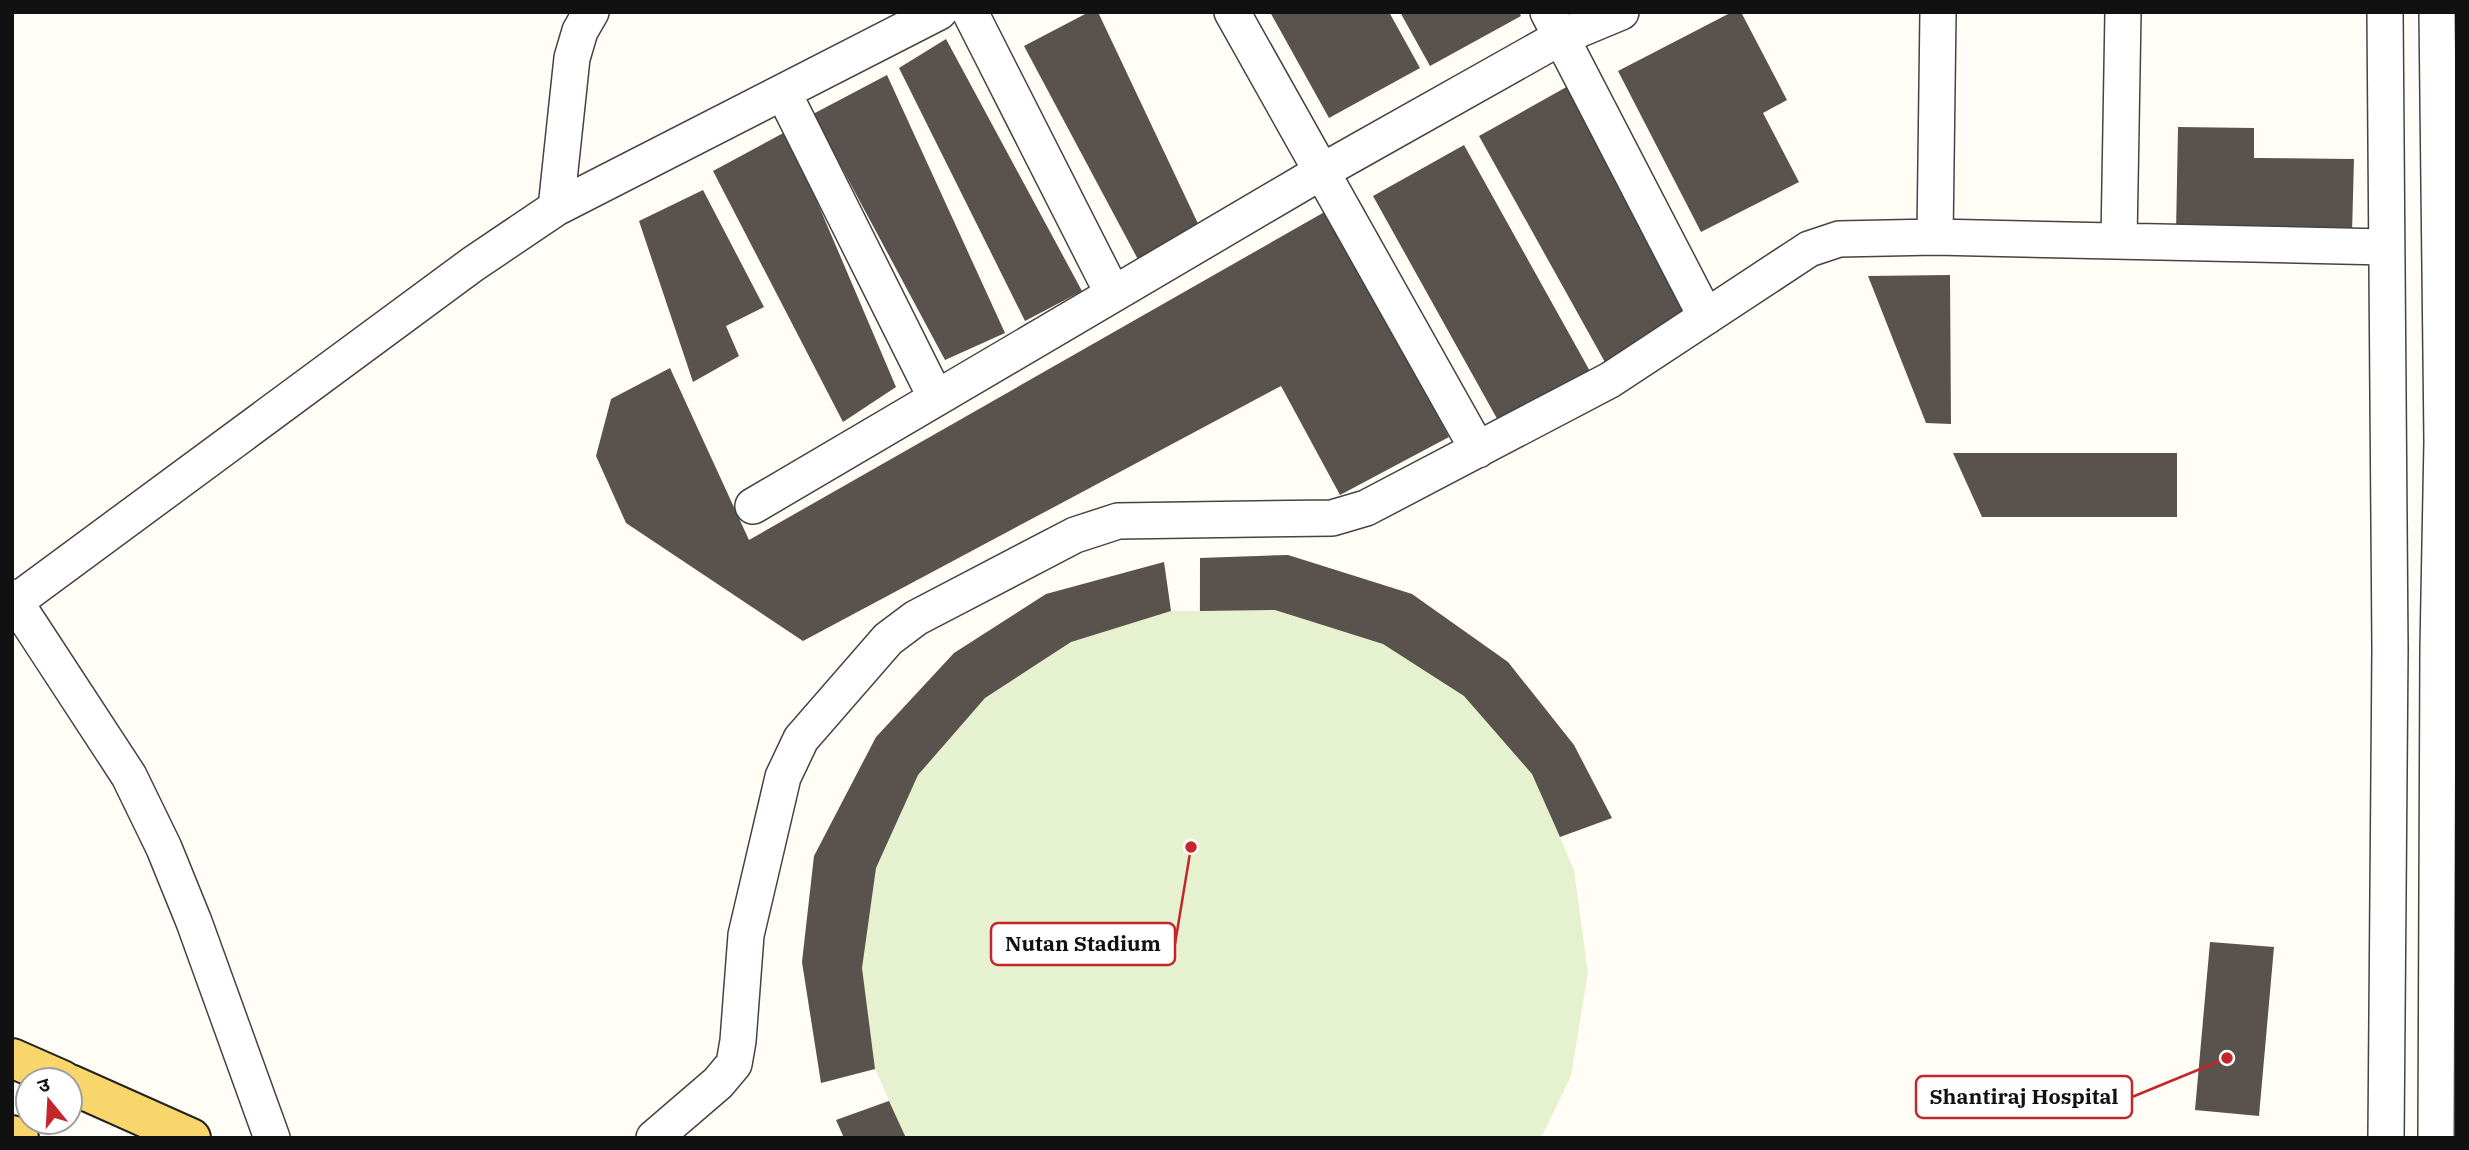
<svg xmlns="http://www.w3.org/2000/svg" width="2469" height="1150" font-family="'IBM Plex Serif','Noto Sans Devanagari',serif">
	<style>
		.pitch { fill: #e6f2cf }
		.building { fill: #5a524d }
		.lines { fill: none; stroke-linecap: round; stroke-linejoin: round }
		.street-casing { stroke: #444; stroke-width: 38 }
		.primary-casing { stroke: #222; stroke-width: 42 }
		.street { stroke: #fff; stroke-width: 35 }
		.primary { stroke: #f9d66b; stroke-width: 38 }
		.leader { fill: none; stroke: #c4262e; stroke-width: 2.5 }
		.callout-dot { fill: #c4262e; stroke: #fff; stroke-width: 2.5 }
		.callout { fill: #fff; stroke: #c4262e; stroke-width: 2.5 }
		.callout-label { font-size: 21px; text-anchor: middle; font-weight: bold; fill: #111 }
	</style>
	<rect width="100%" height="100%" fill="#fffdf5"/>
	<path class="pitch" d="M 1288,555 L 1412,594 L 1508,662 L 1574,745 L 1612,818 L 1560,837 L 1574,870 L 1588,973 L 1571,1076 L 1541,1138 L 844,1138 L 836,1120 L 889,1100 L 875,1069 L 821,1083 L 802,962 L 814,856 L 954,653 L 1046,594 L 1164,562 L 1171,611 L 1199,611 L 1200,558 Z"/>
	<path class="building" d="M 1089,12 L 1098,12 L 1202,232 L 1142,267 L 1024,46 Z
		M 1270,12 L 1389,12 L 1420,68 L 1329,118 Z
		M 1400,12 L 1519,12 L 1521,16 L 1430,66 Z
		M 1732,12 L 1741,12 L 1787,100 L 1763,113 L 1799,182 L 1701,232 L 1618,71 Z
		M 946,39 L 1082,291 L 1025,321 L 899,68 Z
		M 887,75 L 1005,333 L 945,360 L 813,114 Z
		M 1570,85 L 1698,314 L 1606,364 L 1479,136 Z
		M 2178,127 L 2254,128 L 2254,158 L 2354,159 L 2352,233 L 2176,232 Z
		M 787,131 L 896,387 L 843,422 L 713,171 Z
		M 1464,145 L 1591,373 L 1500,424 L 1373,196 Z
		M 703,190 L 764,307 L 726,326 L 739,356 L 693,382 L 639,221 Z
		M 1328,210 L 1449,437 L 1340,495 L 1281,386 L 803,641 L 626,523 L 596,456 L 611,399 L 670,368 L 749,540 Z
		M 1950,275 L 1951,424 L 1926,423 L 1868,276 Z
		M 1953,453 L 2177,453 L 2177,517 L 1982,517 Z
		M 1288,555 L 1412,594 L 1508,662 L 1574,745 L 1612,818 L 1560,837 L 1532,774 L 1464,696 L 1383,644 L 1275,610 L 1200,611 L 1200,558 Z
		M 1164,562 L 1171,611 L 1071,642 L 985,698 L 918,775 L 876,868 L 862,968 L 875,1069 L 821,1083 L 802,962 L 814,856 L 876,737 L 954,653 L 1046,594 Z
		M 2210,942 L 2274,947 L 2259,1116 L 2195,1110 Z
		M 889,1101 L 906,1138 L 844,1138 L 836,1120 Z"/>
	<g class="lines">
		<defs>
			<path id="street" d="M 970,12 L 1113,294
				M 1232,12 L 1478,450
				M 1548,12 L 1706,317
				M 2385,12 L 2390,649 L 2386,1138
				M 783,92 L 936,398
				M 556,208 L 572,58 L 580,31 L 591,12
				M 1935,237 L 1938,12
				M 2119,240 L 2123,12
				M 753,506 L 1321,172 L 1561,37 L 1621,12
				M 12,597 L 129,776 L 164,848 L 194,922 L 272,1138
				M 15,602 L 473,264 L 556,208 L 939,12
				M 654,1138 L 718,1083 L 734,1064 L 738,1041 L 746,935 L 783,777 L 801,739 L 888,639 L 916,618 L 1075,535 L 1118,521 L 1332,518 L 1366,508 L 1610,380 L 1809,249 L 1839,239 L 1935,237 L 2386,247
				M 2436,1138 L 2438,648 L 2442,441 L 2437,12"/>
			<path id="primary" d="M 12,1058 L 62,1080
				M 70,1084 L 191,1138
				M 12,1135 L 19,1138"/>
		</defs>
		<use href="#street" class="street-casing"/>
		<use href="#primary" class="primary-casing"/>
		<use href="#street" class="street"/>
		<use href="#primary" class="primary"/>
	</g>
	<path class="leader" d="M1191 847L1175 944M2227 1058L2132 1097"/>
	<g class="callout-dot">
		<circle cx="1191" cy="847" r="7"/>
		<circle cx="2227" cy="1058" r="7"/>
	</g>
	<g class="callout">
		<rect x="991" y="923" width="184" height="42" rx="7"/>
		<rect x="1916" y="1076" width="216" height="42" rx="7"/>
	</g>
	<g class="callout-label">
		<text x="1083" y="951">Nutan Stadium</text>
		<text x="2024" y="1104">Shantiraj Hospital</text>
	</g>
	<rect width="2469" height="1150" fill="none" stroke="#111111" stroke-width="28"/>
	<g transform="translate(49 1101) rotate(342)"><circle r="33" fill="#ffffff" stroke="#a0a0a0" stroke-width="2"/>
	<path d="M0-5L12 26L0 18L-12 26Z" fill="#c4262e"/>
	<text y="-10" font-size="19" font-weight="bold" text-anchor="middle" fill="#111111">उ</text>
	</g>
</svg>
